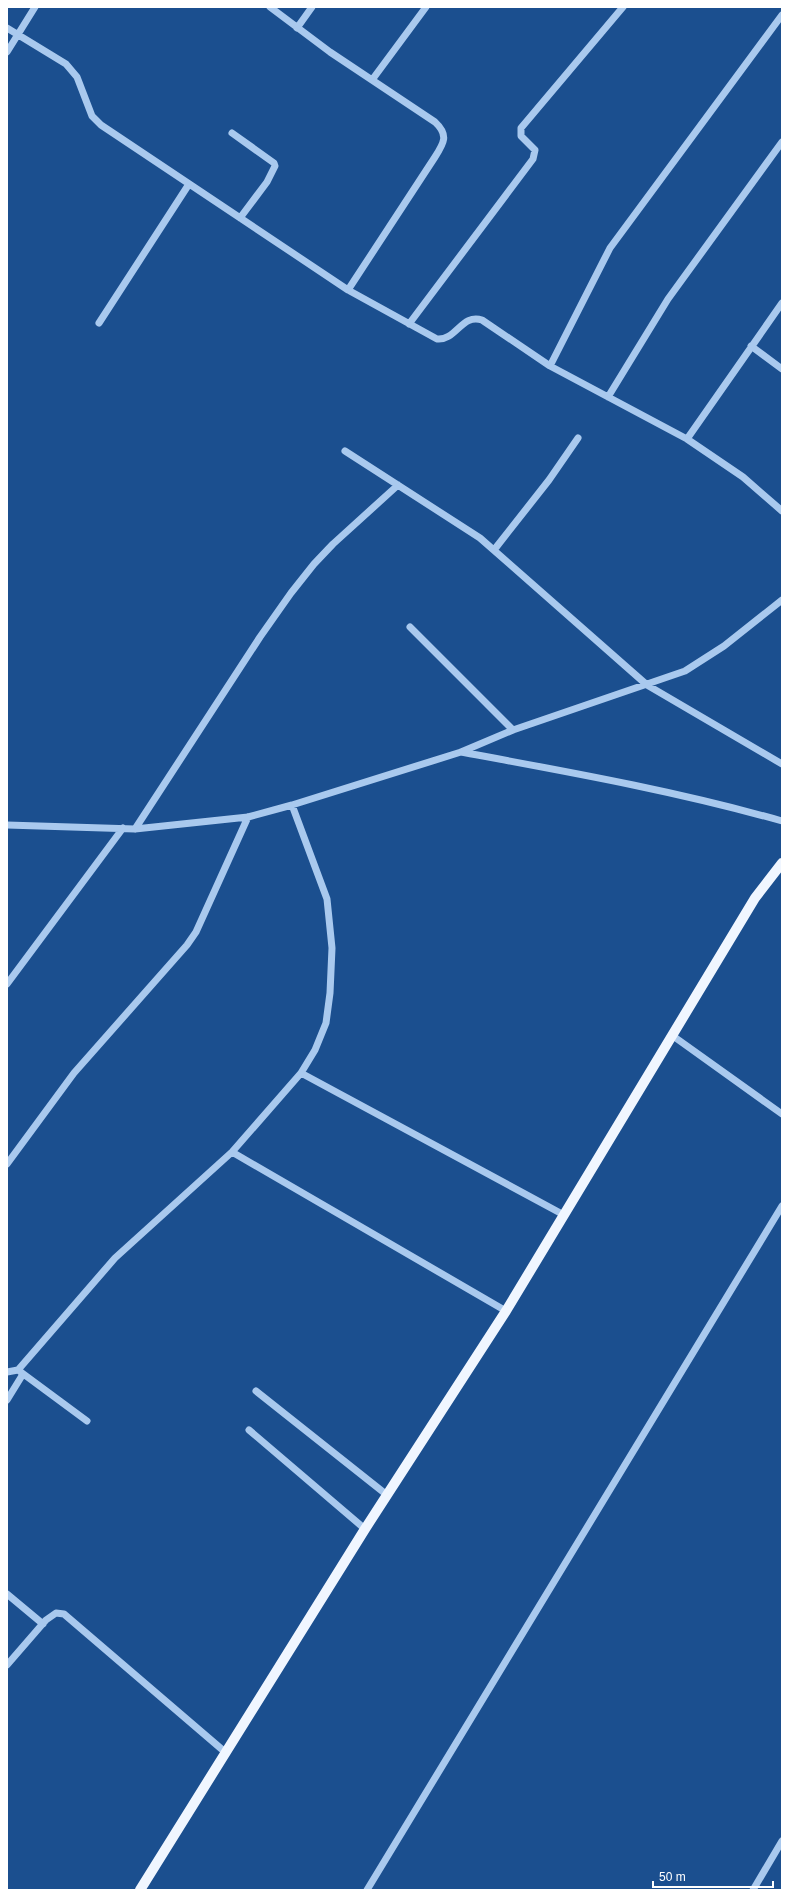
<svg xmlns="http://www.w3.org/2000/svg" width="789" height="1897" font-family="Arial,sans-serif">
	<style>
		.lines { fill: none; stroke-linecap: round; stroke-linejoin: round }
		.minor { stroke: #a9c9ee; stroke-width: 7 }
		.major { stroke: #f0f6ff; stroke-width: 10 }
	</style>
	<rect width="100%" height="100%" fill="#1b4f8f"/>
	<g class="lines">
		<path class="minor" d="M 270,7 L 330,52 L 435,122 C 449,135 444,143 435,157 L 348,290
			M 7,28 L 66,64 L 77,77 L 92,116 L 101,125 L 348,290 L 437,339 C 456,341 462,313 482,320 L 550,366 L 687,439 L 743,477 L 782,511
			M 297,28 L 312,7
			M 7,52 L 35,7
			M 372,80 L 426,7
			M 232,133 L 274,163 L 275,166 L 267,182 L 240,218
			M 99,323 L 189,184
			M 409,324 L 533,159 L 535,150 L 521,136 L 521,128 L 623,7
			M 751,346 L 782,369
			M 550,366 L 610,248 L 782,15
			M 608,397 L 668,299 L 782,142
			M 687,439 L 782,303
			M 345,451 L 480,538 L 647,685 L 782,764
			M 494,550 L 549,480 L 578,438
			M 410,627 L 513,730
			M 461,752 C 569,772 676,791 782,821
			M 7,825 L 135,829 L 248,817 L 292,805 L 461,752 L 513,730 L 685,671 L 724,646 L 782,600
			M 135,829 L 260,637 L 291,593 L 314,564 L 333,544 L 398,485
			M 7,984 L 123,828
			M 673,1036 L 782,1114
			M 301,1073 L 564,1215
			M 232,1152 L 506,1311
			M 7,1164 L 74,1073 L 187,945 L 196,932 L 248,817
			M 18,1370 L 87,1421
			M 7,1372 L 18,1370 L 115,1258 L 232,1152 L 301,1073 L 315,1050 L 326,1023 L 330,993 L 332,948 L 327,899 L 292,805
			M 256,1391 L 387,1495
			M 7,1400 L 23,1374
			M 249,1430 L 365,1529
			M 7,1594 L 43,1624
			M 7,1665 L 46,1620 L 56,1613 L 64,1614 L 225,1752
			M 367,1890 L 782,1206
			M 753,1890 L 782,1841"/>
		<path class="major" d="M 140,1890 L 365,1529 L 506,1311 L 755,898 L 782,863"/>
	</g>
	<rect width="789" height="1897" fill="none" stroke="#ffffff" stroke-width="16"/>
	<path d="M653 1881v6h120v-6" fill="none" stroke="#ffffff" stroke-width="2"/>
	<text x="659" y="1881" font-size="12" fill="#ffffff" stroke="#1b4f8f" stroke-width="3" paint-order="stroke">50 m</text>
</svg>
